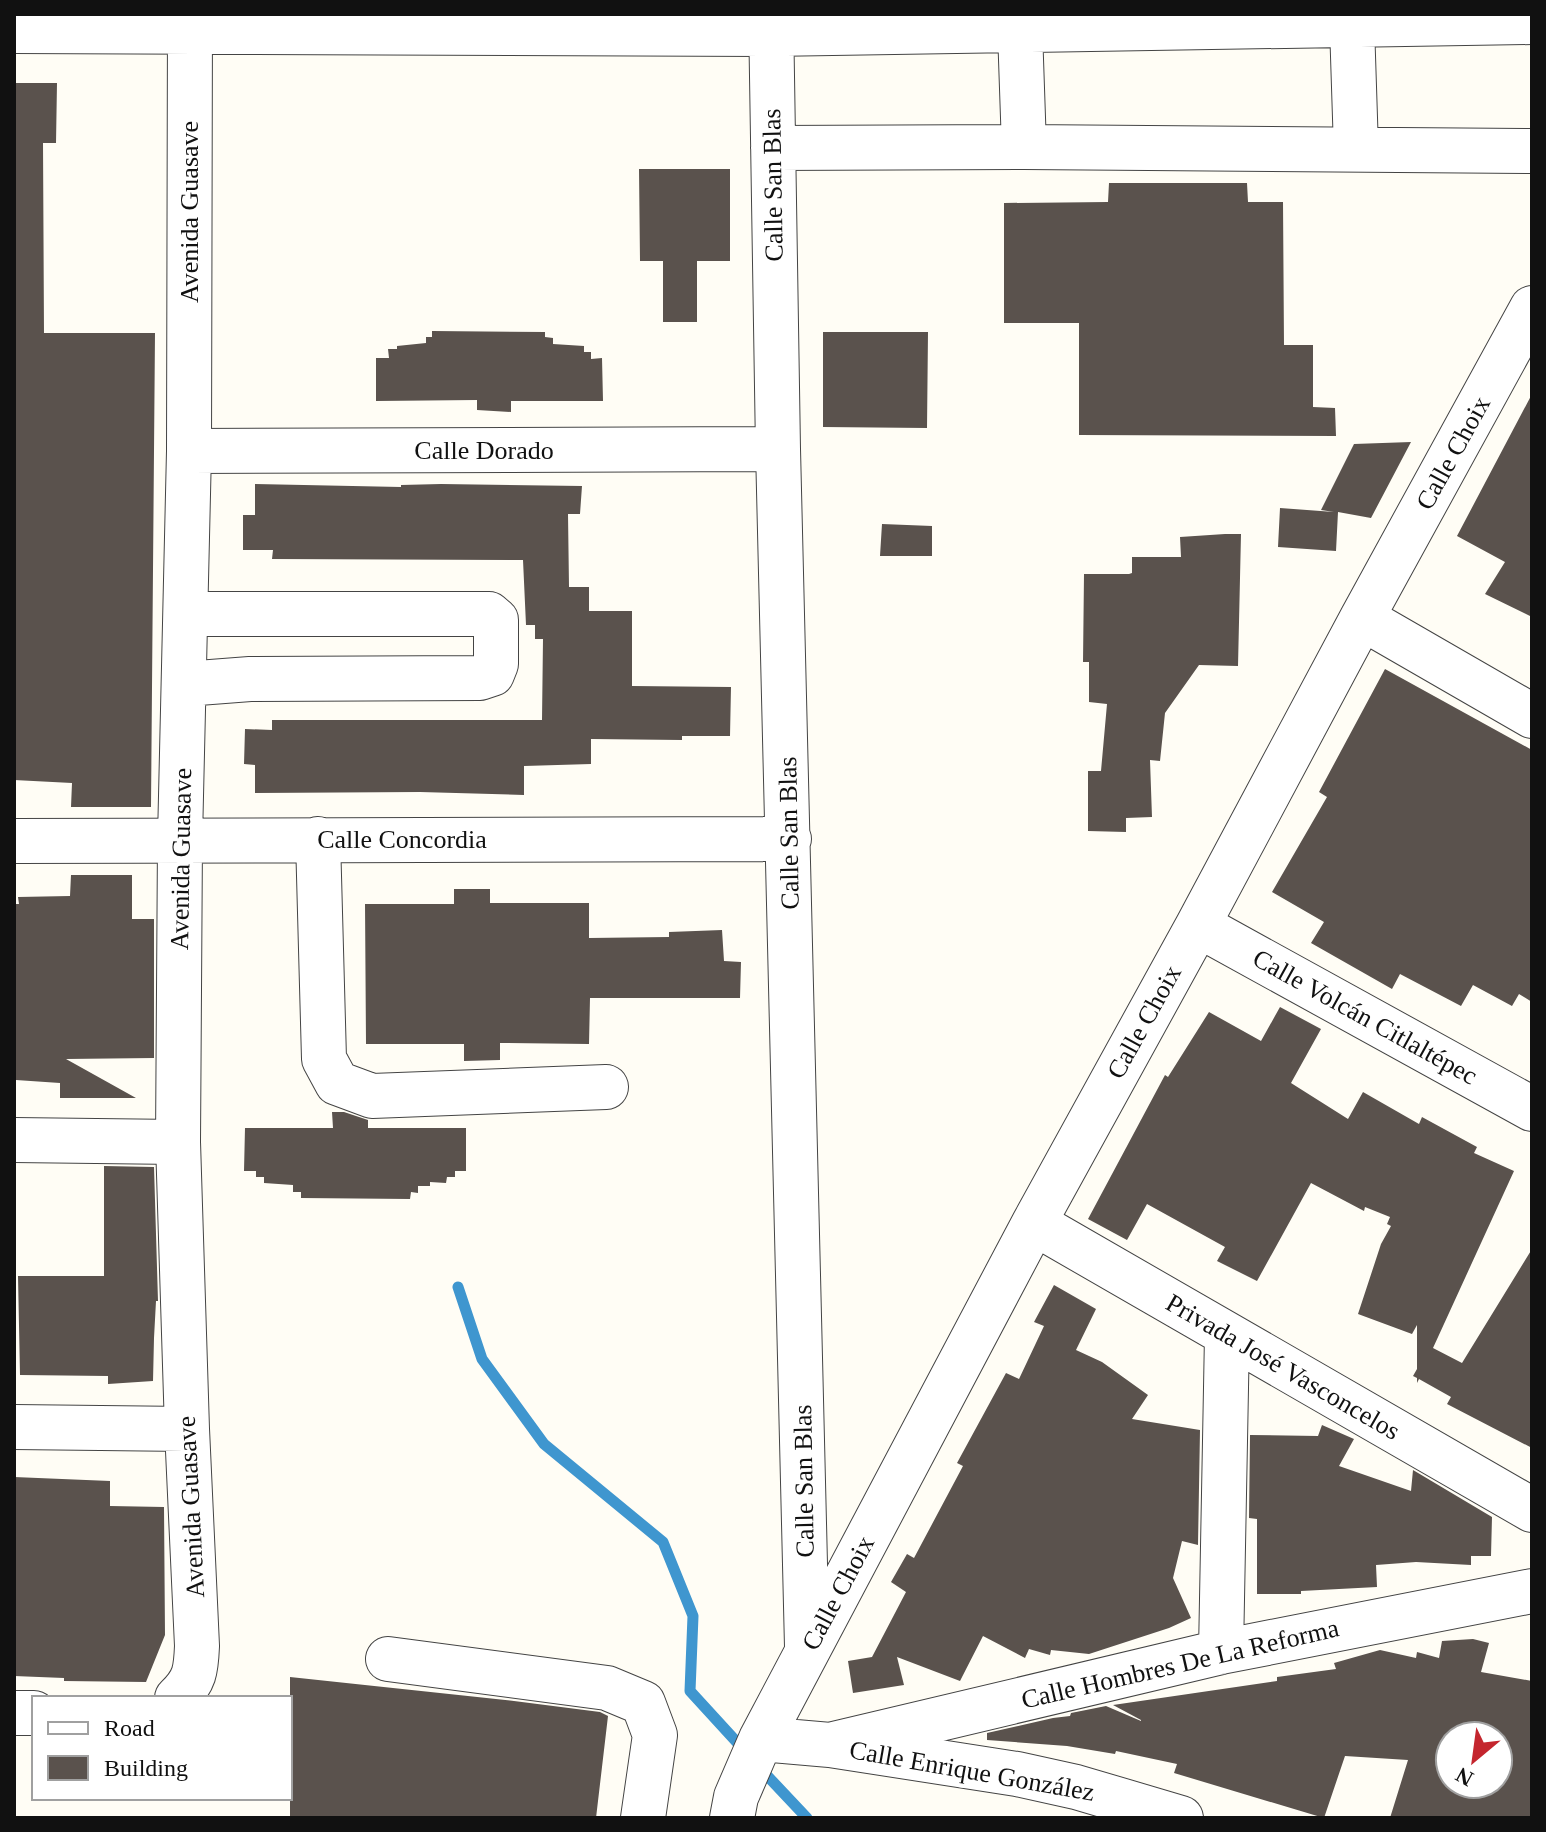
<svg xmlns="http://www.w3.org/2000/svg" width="1546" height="1832" font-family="Georgia,serif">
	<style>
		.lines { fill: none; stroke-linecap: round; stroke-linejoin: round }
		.stream { stroke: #3f96cf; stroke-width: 11 }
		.building { fill: #5a524d; fill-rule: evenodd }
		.minor-casing { stroke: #444; stroke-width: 46 }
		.minor { stroke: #fff; stroke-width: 44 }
		.labels { text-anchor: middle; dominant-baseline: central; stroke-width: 8; stroke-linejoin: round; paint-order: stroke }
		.street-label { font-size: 26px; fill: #111; stroke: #fff }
	</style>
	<rect width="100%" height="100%" fill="#fffdf5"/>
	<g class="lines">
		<path class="stream" d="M 458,1287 L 482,1359 L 544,1444 L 663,1542 L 693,1616 L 690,1691 L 744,1750
			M 758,1766 L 807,1818"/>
	</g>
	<path class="building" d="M 14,83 L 57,83 L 56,143 L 43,143 L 44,333 L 155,333 L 151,807 L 71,807 L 72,783 L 14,780 Z
		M 639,169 L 730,169 L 730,261 L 697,261 L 697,322 L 663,322 L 663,261 L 640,261 Z
		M 1109,183 L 1247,183 L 1248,202 L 1283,202 L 1284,345 L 1313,345 L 1313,407 L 1335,408 L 1336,436 L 1079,435 L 1079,323 L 1004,323 L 1004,203 L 1108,202 Z
		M 432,331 L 545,332 L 545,337 L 553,338 L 553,344 L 584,346 L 584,352 L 591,352 L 591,359 L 602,358 L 603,401 L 511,401 L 511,412 L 477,410 L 477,400 L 376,401 L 376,358 L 389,358 L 388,349 L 397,349 L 397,346 L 426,343 L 426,337 L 432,337 Z
		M 823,332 L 928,332 L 927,428 L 823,427 Z
		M 1532,394 L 1532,617 L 1485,594 L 1505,562 L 1457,536 Z
		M 1411,442 L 1371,518 L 1338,512 L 1336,551 L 1278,547 L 1280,508 L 1334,512 L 1321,510 L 1354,444 Z
		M 255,484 L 401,487 L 401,485 L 441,484 L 582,486 L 580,514 L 568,514 L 569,587 L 589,587 L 589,611 L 632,611 L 632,686 L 731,687 L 730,736 L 682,736 L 682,740 L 591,739 L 591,764 L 524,766 L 524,795 L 420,792 L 255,793 L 255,765 L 244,764 L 245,729 L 272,730 L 272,720 L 542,720 L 543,639 L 535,639 L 535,625 L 526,625 L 523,560 L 272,559 L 273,550 L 243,550 L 243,515 L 255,515 Z
		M 882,524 L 932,526 L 932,556 L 880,556 Z
		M 1225,534 L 1241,534 L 1238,666 L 1199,665 L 1165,713 L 1160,761 L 1150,760 L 1152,817 L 1126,818 L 1126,832 L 1088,831 L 1088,771 L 1101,771 L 1107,704 L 1089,702 L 1089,662 L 1083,662 L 1084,574 L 1129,574 L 1132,573 L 1132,557 L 1181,557 L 1180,537 Z
		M 1385,669 L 1532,750 L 1532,1002 L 1519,994 L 1512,1006 L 1473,985 L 1461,1006 L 1400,974 L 1392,989 L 1311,943 L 1324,922 L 1272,892 L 1327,797 L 1319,792 Z
		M 71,875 L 132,875 L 132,919 L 154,919 L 154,1058 L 66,1059 L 136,1098 L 60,1098 L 60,1083 L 16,1080 L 16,1051 L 14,1051 L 14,904 L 19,904 L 18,897 L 70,896 Z
		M 454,889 L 490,889 L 490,903 L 589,903 L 589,938 L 669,937 L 669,932 L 722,930 L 724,961 L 741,962 L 740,998 L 590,998 L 589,1044 L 500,1043 L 500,1060 L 464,1061 L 464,1044 L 366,1044 L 365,904 L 454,904 Z
		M 1280,1007 L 1321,1029 L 1291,1083 L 1348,1119 L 1363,1092 L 1419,1124 L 1422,1117 L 1477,1147 L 1474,1153 L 1514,1171 L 1433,1348 L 1462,1363 L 1532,1249 L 1532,1448 L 1447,1404 L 1451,1397 L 1419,1379 L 1417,1383 L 1417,1378 L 1413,1376 L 1417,1369 L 1417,1325 L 1412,1334 L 1358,1314 L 1381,1244 L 1391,1226 L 1387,1224 L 1390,1217 L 1365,1207 L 1364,1211 L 1311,1183 L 1257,1281 L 1217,1261 L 1225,1247 L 1147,1204 L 1127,1240 L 1088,1219 L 1165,1075 L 1168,1077 L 1209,1012 L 1261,1041 Z
		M 332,1112 L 344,1112 L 368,1120 L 368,1128 L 466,1128 L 466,1171 L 455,1171 L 455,1177 L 447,1177 L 446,1183 L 430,1182 L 430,1186 L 418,1186 L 418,1193 L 411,1192 L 410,1199 L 301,1198 L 301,1192 L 293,1192 L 293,1185 L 264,1183 L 264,1177 L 256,1177 L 256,1171 L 244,1171 L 245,1128 L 333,1128 Z
		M 104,1166 L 154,1167 L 158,1301 L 156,1301 L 154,1338 L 153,1381 L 108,1384 L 108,1376 L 20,1375 L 18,1276 L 104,1276 Z
		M 1054,1285 L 1096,1309 L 1076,1350 L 1102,1362 L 1148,1395 L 1132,1419 L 1200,1430 L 1198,1545 L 1182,1541 L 1173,1578 L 1191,1618 L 1169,1628 L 1089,1654 L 1051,1650 L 1050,1655 L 1029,1649 L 1025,1658 L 983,1636 L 960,1681 L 897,1657 L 904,1685 L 853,1693 L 848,1661 L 872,1657 L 906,1592 L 891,1582 L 907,1554 L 914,1558 L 963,1466 L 957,1463 L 1006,1373 L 1019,1379 L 1044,1326 L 1034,1322 Z
		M 1322,1425 L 1354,1439 L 1339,1466 L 1411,1491 L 1413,1470 L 1492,1517 L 1491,1556 L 1471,1556 L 1471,1565 L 1416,1562 L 1376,1565 L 1377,1587 L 1301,1591 L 1301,1594 L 1257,1594 L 1257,1519 L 1249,1518 L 1250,1435 L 1318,1436 Z
		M 14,1477 L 110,1481 L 110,1506 L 164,1507 L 165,1635 L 146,1682 L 64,1681 L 64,1678 L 14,1676 Z
		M 1473,1639 L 1489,1643 L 1481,1672 L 1532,1681 L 1532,1818 L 1390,1818 L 1408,1760 L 1345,1756 L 1324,1818 L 1174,1773 L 1177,1764 L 1116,1751 L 1115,1754 L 1067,1746 L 987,1740 L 987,1733 L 1053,1718 L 1070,1716 L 1071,1713 L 1106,1706 L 1141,1721 L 1141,1720 L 1113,1705 L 1277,1681 L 1277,1677 L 1336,1669 L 1334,1663 L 1380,1650 L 1416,1658 L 1417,1652 L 1439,1658 L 1442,1641 ZM 1450,1736 L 1498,1736 L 1498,1784 L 1450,1784 Z
		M 290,1677 L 514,1701 L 600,1712 L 608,1716 L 596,1818 L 290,1818 Z"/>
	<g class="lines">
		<defs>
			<path id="minor" d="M 771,14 L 778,449 L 807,1647
				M 1352,25 L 1356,149
				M 1020,30 L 1024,147
				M 14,31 L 771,34 L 1532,22
				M 773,148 L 1024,147 L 1532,151
				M 189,451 L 778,449
				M 1362,618 L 1532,716
				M 185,684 L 250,679 L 480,678 L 492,674 L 496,664 L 496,620 L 489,614 L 186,614
				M 318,839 L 324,1059 L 337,1083 L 372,1096 L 606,1087
				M 14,841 L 789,839
				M 1198,925 L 1532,1109
				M 14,1140 L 178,1142
				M 1034,1223 L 1532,1510
				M 14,1427 L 187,1429
				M 1221,1652 L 1227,1335
				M 388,1659 L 607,1688 L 643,1703 L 655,1735 L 643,1818
				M 177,1698 C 195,1681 196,1670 197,1646 L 187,1429 L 178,1142 L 180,839 L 189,451 L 190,14
				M 14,1713 L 34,1713
				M 761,1739 L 830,1745 L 1017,1774 L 1076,1787 L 1181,1818
				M 830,1745 L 1221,1652 L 1532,1591
				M 732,1818 L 736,1797 L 761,1739 L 1034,1223 L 1198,925 L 1362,618 L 1532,308"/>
		</defs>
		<use href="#minor" class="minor-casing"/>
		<use href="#minor" class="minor"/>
	</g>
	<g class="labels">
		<g class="street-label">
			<text transform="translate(773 185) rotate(-91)">Calle San Blas</text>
			<text transform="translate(189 212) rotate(-90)">Avenida Guasave</text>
			<text x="484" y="450">Calle Dorado</text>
			<text transform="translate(1453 453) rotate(-61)">Calle Choix</text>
			<text transform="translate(789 833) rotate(-91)">Calle San Blas</text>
			<text x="402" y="839">Calle Concordia</text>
			<text transform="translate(181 859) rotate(-89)">Avenida Guasave</text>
			<text transform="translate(1365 1017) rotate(29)">Calle Volcán Citlaltépec</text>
			<text transform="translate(1144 1022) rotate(-61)">Calle Choix</text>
			<text transform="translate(1283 1367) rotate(30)">Privada José Vasconcelos</text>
			<text transform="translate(804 1481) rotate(-91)">Calle San Blas</text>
			<text transform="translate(191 1507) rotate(-93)">Avenida Guasave</text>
			<text transform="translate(838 1593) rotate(-62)">Calle Choix</text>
			<text transform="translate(1180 1664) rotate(-13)">Calle Hombres De La Reforma</text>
			<text transform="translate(972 1771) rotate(10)">Calle Enrique González</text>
		</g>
	</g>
	<rect width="1546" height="1832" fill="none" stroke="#111111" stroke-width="32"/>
	<rect x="32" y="1696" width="260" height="104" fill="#ffffff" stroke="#a0a0a0" stroke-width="2"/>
	<rect x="48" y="1722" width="40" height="12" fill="#ffffff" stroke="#a0a0a0" stroke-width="2"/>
	<text x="104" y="1736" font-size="24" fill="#111111">Road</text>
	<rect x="48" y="1756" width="40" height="24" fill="#5a524d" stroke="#a0a0a0" stroke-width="2"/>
	<text x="104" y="1776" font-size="24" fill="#111111">Building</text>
	<g transform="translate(1474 1760) rotate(209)"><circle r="38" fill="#ffffff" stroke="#a0a0a0" stroke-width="2"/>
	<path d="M0-6L14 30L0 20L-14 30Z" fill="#c4262e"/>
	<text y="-12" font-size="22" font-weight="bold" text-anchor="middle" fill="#111111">N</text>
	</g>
</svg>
